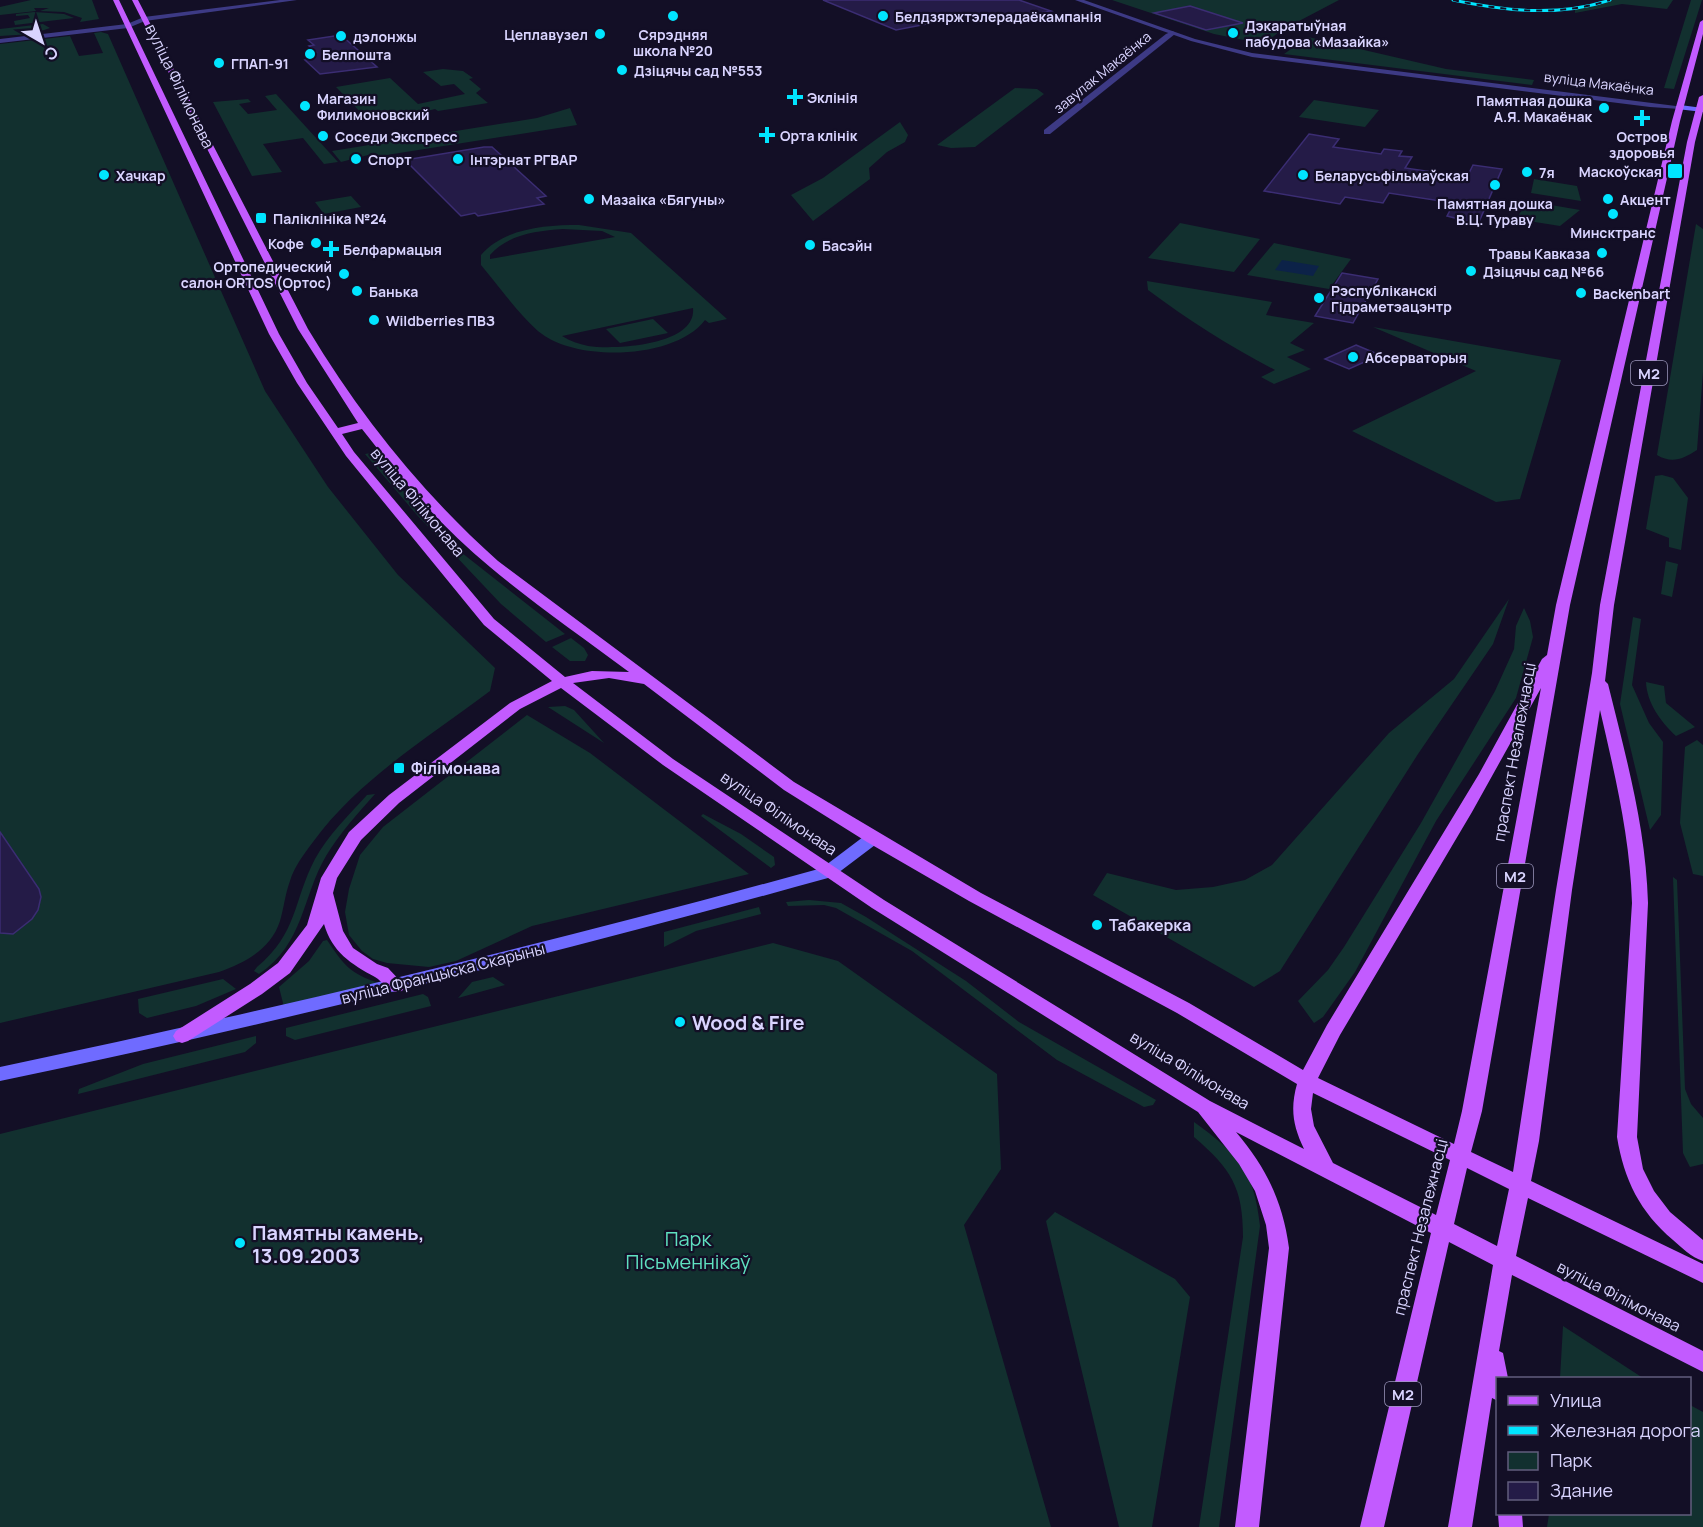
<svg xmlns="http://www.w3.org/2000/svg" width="1703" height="1527" font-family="Manrope,sans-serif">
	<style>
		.green { fill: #12302f; fill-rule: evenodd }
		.water { fill: #0c2248 }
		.building { fill: #241b47; stroke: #3b2d73; stroke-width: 1.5 }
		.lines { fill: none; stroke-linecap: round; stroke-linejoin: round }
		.minor { fill: #3d3a85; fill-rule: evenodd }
		.tertiary { fill: #3d3a85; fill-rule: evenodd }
		.secondary { fill: #6f6bff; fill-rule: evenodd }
		.primary { fill: #c25bff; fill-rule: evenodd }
		.rail-casing { stroke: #00e5ff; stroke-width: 3 }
		.rail { stroke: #130f26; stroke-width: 2; stroke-dasharray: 6; stroke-linecap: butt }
		.poi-dot { fill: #00e5ff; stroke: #130f26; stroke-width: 2 }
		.labels { text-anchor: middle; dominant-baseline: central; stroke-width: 4.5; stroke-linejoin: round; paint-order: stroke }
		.far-poi-label { font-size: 14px; font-weight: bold; fill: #d9d4ff; stroke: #130f26; text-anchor: start }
		.far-street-label { font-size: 14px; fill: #d9d4ff; stroke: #130f26 }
		.shield { fill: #130f26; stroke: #9e99be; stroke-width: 1.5 }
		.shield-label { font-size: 15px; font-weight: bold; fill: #d9d4ff }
		.street-label { font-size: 16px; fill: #d9d4ff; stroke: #130f26 }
		.poi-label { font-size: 16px; font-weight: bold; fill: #d9d4ff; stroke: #130f26; text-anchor: start }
		.near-poi-label { font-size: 20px; font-weight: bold; fill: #d9d4ff; stroke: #130f26; text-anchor: start }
		.near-park-label { font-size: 20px; fill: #5fe0c0; stroke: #130f26 }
	</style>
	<rect width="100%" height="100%" fill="#130f26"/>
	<path class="green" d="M 31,0 L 92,0 L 99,19 L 80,22 L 82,18 L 64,12 L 40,11 L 49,8 L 34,8 L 36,11 L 0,15 L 0,7 Z
		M 1112,0 L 1339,0 L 1280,31 L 1264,44 L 1214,34 Z
		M 1613,0 L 1673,0 L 1667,9 L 1622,4 L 1575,13 L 1575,9 Z
		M 1691,0 L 1702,0 L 1674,89 L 1664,88 Z
		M 34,12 L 64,14 L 74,18 L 15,25 L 14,21 L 30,18 L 28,15 L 16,16 L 16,14 Z
		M 43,24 L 50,28 L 32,34 L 0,36 L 0,29 Z
		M 101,32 L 108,34 L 265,391 L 328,487 L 398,575 L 495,668 L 490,691 C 429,737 359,779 313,842 C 304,854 294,867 290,881 C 285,894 284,908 280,921 C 271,949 245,963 219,972 L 0,1023 L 0,44 L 70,36 L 79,56 L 103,53 L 94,33 Z
		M 1308,37 L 1446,69 L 1534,80 L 1532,85 L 1284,54 Z
		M 443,69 L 463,71 L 473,78 L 469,79 L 481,89 L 476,93 L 488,103 L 438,111 L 435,109 L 407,116 L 401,111 L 378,114 L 368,120 L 336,87 L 390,78 L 418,104 L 465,94 L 454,84 L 441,86 L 423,72 Z
		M 1015,88 L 1037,89 L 1044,94 L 975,147 L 951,148 L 937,145 Z
		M 276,94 L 338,162 L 324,164 L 303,138 L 263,144 L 282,172 L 252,176 L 213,102 L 248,99 L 251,102 L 239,104 L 248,114 L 277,110 L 265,96 Z
		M 1314,100 L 1379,110 L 1365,127 L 1299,117 Z
		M 570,108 L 577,125 L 374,157 L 372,154 L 341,162 L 332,151 L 537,118 Z
		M 900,122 L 908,135 L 905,142 L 887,152 L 869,168 L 870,179 L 813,221 L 791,195 L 823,178 Z
		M 1534,179 L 1577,186 L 1581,201 L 1531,193 Z
		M 351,196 L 361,207 L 324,214 L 315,202 Z
		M 1528,201 L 1580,210 L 1560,226 L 1516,219 Z
		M 1180,223 L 1260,239 L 1234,272 L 1148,258 Z
		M 1696,224 L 1703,229 L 1703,372 L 1697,450 C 1683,459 1672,464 1657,455 Z
		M 579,225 L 631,233 L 727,319 L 709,323 L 705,320 C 676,359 579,362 542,334 C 524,321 497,284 481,265 L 481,255 C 504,228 546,225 579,225 ZM 563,229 L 602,231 L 615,237 L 490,259 L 490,255 C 509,234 536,231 563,229 ZM 693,308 C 697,346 614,350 588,346 C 579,344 570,341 562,336 Z
		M 1274,243 L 1351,259 L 1329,289 L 1247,275 Z
		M 1147,281 L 1272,302 L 1266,315 L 1314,323 L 1290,343 L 1305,350 L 1287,357 L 1311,369 L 1274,384 L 1261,377 L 1275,370 C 1231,347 1188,320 1148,290 Z
		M 653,319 L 668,333 L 620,343 L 606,329 Z
		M 1373,327 L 1561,360 L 1520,499 L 1496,502 L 1352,431 L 1476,371 Z
		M 371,453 L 422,513 L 462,553 L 565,634 L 546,642 L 501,604 L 417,515 L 365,454 Z
		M 1662,475 L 1673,478 L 1688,498 L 1681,550 L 1669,547 L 1669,538 L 1646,529 L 1655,476 Z
		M 1666,561 L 1678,564 L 1672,597 L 1661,594 Z
		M 1509,599 L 1493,644 L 1418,754 L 1280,971 L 1254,987 L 1093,895 L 1107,873 L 1176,890 L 1213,887 L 1245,880 L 1272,865 L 1389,733 L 1454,679 Z
		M 1524,608 L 1530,621 L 1533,637 L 1516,698 L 1436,821 L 1355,972 L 1323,1017 L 1314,1023 L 1298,1001 L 1328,970 L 1344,947 L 1421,823 L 1495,691 L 1514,649 L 1516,626 Z
		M 1633,617 L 1641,619 L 1632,685 L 1649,723 L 1663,742 L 1661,815 L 1650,830 L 1620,704 Z
		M 571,638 L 584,648 L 588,655 L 585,661 L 570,661 L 552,647 Z
		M 1646,682 L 1664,686 L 1666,703 L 1695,727 L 1676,736 C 1660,721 1647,703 1646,682 Z
		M 565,706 L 574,710 L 604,743 L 548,707 Z
		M 527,715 L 590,753 L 749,874 L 532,926 L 456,961 L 429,967 L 387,963 L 373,959 L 362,951 L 349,935 L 345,912 L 349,889 L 360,855 L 383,827 Z
		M 1697,740 L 1703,745 L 1703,876 L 1693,874 L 1680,823 L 1685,747 Z
		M 375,794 C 358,813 340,833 326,856 C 302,897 304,944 259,974 L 254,971 L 257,967 C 298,933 293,901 315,859 C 328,835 349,815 367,795 Z
		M 703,814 L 741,834 L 774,857 L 775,865 L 771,868 L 701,816 Z
		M 1673,877 L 1677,880 L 1685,1089 L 1691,1104 L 1703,1118 L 1703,1164 L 1690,1167 L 1683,1153 Z
		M 809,900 L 841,903 L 866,917 L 966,981 L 1019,1022 L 1156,1100 L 1153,1105 L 1144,1107 L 1057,1060 L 912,951 L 836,908 L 824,905 L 788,906 L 786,902 Z
		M 759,907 L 761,914 L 696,931 L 664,947 L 664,932 Z
		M 327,940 C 343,964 350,974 379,983 L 284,1007 L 279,987 L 309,961 L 323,941 Z
		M 773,943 L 838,961 L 997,1074 L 1001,1169 L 964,1225 L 1051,1527 L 0,1527 L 0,1134 Z
		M 493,977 L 505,985 L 458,998 L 472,982 Z
		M 223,979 L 236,989 L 196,1006 L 147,1018 L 139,1013 L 138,999 Z
		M 423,994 L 428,997 L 431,1006 L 295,1040 L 286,1036 L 286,1028 Z
		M 256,1036 L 256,1043 L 245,1052 L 78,1094 L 79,1089 L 143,1064 Z
		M 1194,1122 C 1238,1154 1254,1170 1260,1226 L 1219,1527 L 1199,1527 L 1243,1237 C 1243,1187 1231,1169 1194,1137 Z
		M 1055,1212 L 1175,1279 L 1190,1297 L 1152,1527 L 1119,1527 L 1046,1221 Z
		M 1563,1326 L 1643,1378 L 1560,1378 Z
		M 1690,1405 L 1703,1412 L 1703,1527 L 1547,1527 L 1549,1514 L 1690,1514 Z"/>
	<path class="water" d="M 1282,260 L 1319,266 L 1313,276 L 1275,270 Z"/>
	<path class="building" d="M 823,0 L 1019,0 L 1051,11 L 998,21 L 979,14 L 896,30 Z
		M 1190,6 L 1243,23 L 1206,30 L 1154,13 Z
		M 341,35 L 377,67 L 320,74 L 305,60 L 311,59 L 305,54 L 316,52 L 309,46 L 314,45 L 308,40 Z
		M 1309,134 L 1339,139 L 1333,147 L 1381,154 L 1384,149 L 1402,151 L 1399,156 L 1412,157 L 1405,168 L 1467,177 L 1473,165 L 1502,169 L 1478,224 L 1447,216 L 1454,203 L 1389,193 L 1383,203 L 1345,197 L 1340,204 L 1264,191 Z
		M 484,147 L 492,147 L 546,196 L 537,198 L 544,204 L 478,216 L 475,213 L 461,216 L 405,160 Z
		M 1342,273 L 1378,279 L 1353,323 L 1315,316 Z
		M 1356,345 L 1380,355 L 1349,369 L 1325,359 Z
		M 0,832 L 39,889 L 41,897 L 38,910 L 32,919 L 13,934 L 0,933 Z"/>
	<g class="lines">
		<path class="minor" d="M 1173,31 L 1175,34 L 1050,134 L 1044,134 L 1044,130 L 1166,34 Z"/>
		<path class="tertiary" d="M 280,0 L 297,0 L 145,21 L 128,28 L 0,43 L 0,39 L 127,24 L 144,17 Z
			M 1075,0 L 1084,0 L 1195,39 L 1252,53 L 1684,107 L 1680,109 L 1650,107 L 1252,57 L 1191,41 Z"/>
		<path class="secondary" d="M 1680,105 L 1703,108 L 1703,112 L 1677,109 Z
			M 873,833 L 879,834 L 881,838 L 879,842 L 834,876 L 828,878 C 554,954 278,1023 0,1081 L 0,1067 C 276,1009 550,943 822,868 L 867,834 Z"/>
		<path class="primary" d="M 113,0 L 119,0 L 279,334 L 307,383 L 338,428 L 358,423 L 298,329 L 132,0 L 138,0 L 308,329 C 361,417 422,493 498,561 L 794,782 L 981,893 L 1189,1003 L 1303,1070 L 1327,1025 L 1479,774 L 1542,659 L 1547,655 L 1556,605 L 1672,121 L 1700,22 L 1703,20 L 1703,34 L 1680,121 L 1570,605 L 1482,1111 L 1471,1152 L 1513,1172 L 1556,890 L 1592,673 L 1600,605 L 1687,142 L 1699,97 L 1703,95 L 1703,111 L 1695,142 L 1614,605 L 1605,681 L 1608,684 C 1626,757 1646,828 1648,903 L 1637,1137 L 1643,1169 L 1654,1191 L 1670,1212 L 1703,1240 L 1703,1261 C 1691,1257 1682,1248 1673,1240 C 1640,1212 1624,1180 1617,1137 L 1632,903 C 1630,837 1615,775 1600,710 L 1572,890 L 1539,1141 L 1531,1181 L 1703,1264 L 1703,1283 L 1528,1198 L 1516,1256 L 1703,1351 L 1703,1372 L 1512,1275 L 1499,1351 L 1503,1353 L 1508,1378 L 1498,1378 L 1498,1401 L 1492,1398 L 1472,1527 L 1448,1527 L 1493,1265 L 1449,1242 L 1384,1527 L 1360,1527 L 1431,1233 L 1236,1132 C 1266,1167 1283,1202 1289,1248 L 1259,1527 L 1235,1527 L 1269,1248 L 1266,1225 L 1255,1191 L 1239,1164 L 1198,1112 L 872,908 L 663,765 L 561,688 L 520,709 L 399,803 L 361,840 L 337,878 L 333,893 L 343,931 L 353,948 L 377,964 L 388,968 L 405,986 L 402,991 C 388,995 385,983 375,977 C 351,964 332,952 324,924 L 290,973 L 262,994 L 188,1041 L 182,1043 L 176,1041 L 173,1036 L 176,1031 L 250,984 L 278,963 L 307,925 L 321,878 L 349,832 L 389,795 L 510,703 L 552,681 L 484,625 L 346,456 L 297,383 L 269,334 ZM 362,429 C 400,478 441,527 490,567 C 534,604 582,637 629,672 L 592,671 L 565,677 L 494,619 L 354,452 L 342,434 ZM 609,678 L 644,684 L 784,790 L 867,842 L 969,901 L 1177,1013 L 1297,1084 C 1290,1109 1293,1126 1304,1149 L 1210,1101 L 884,900 L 673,759 L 573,683 ZM 1541,688 L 1462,1111 L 1454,1144 L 1318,1078 L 1340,1035 L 1472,812 ZM 1313,1093 L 1450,1160 L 1436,1215 L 1333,1163 L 1314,1126 L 1311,1109 ZM 1467,1168 L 1509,1189 L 1497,1246 L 1454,1224 Z
			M 1498,1514 L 1522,1514 L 1523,1527 L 1499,1527 Z"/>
		<defs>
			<path id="rail" d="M 1453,0 C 1505,11 1559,17 1610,0"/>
		</defs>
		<use href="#rail" class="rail-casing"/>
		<use href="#rail" class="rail"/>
	</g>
	<g class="poi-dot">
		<circle cx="673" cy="16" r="6"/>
		<circle cx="883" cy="16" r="6"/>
		<circle cx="1233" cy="33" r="6"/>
		<circle cx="600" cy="34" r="6"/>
		<circle cx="341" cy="36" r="6"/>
		<circle cx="310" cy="54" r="6"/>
		<circle cx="219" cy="63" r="6"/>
		<circle cx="622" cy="70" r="6"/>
		<path d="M792 88h6v6h6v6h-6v6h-6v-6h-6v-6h6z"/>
		<circle cx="305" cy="106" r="6"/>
		<circle cx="1604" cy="108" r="6"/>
		<path d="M1639 109h6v6h6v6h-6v6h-6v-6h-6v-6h6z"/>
		<path d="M764 126h6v6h6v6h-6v6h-6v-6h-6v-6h6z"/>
		<circle cx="323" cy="136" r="6"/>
		<circle cx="356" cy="159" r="6"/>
		<circle cx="458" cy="159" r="6"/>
		<rect x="1667" y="163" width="16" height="16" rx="3"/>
		<circle cx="1527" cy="172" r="6"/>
		<circle cx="104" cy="175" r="6"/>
		<circle cx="1303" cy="175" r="6"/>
		<circle cx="1495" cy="185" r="6"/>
		<circle cx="589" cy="199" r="6"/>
		<circle cx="1608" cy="199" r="6"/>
		<circle cx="1613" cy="214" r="6"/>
		<rect x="255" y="212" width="12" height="12" rx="3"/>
		<circle cx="316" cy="243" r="6"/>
		<circle cx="810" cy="245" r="6"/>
		<path d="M328 240h6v6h6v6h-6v6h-6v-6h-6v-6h6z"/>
		<circle cx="1602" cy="253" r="6"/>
		<circle cx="1471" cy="271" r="6"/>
		<circle cx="344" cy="274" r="6"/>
		<circle cx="357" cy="291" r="6"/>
		<circle cx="1581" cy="293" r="6"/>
		<circle cx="1319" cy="298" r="6"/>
		<circle cx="374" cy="320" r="6"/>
		<circle cx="1353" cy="357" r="6"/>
		<rect x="393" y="762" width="12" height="12" rx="3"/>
		<circle cx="1097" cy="925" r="6"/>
		<circle cx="680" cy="1022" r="6"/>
		<circle cx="240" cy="1243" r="6"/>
	</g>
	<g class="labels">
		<g class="far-poi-label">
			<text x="895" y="16">Белдзяржтэлерадаёкампанія</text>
			<text x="1245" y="25">Дэкаратыўная<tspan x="1245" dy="16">пабудова «Мазайка»</tspan></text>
			<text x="588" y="34" text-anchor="end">Цеплавузел</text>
			<text x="673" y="34" text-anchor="middle">Сярэдняя<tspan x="673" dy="16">школа №20</tspan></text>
			<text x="353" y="36">дэлонжы</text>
			<text x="322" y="54">Белпошта</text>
			<text x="231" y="63">ГПАП-91</text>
			<text x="634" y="70">Дзіцячы сад №553</text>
			<text x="807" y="97">Эклінія</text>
			<text x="317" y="98">Магазин<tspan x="317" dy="16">Филимоновский</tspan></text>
			<text x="1592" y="100" text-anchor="end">Памятная дошка<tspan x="1592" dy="16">А.Я. Макаёнак</tspan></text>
			<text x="780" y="135">Орта клінік</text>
			<text x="335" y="136">Соседи Экспресс</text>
			<text x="1642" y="136" text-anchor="middle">Остров<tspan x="1642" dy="16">здоровья</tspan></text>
			<text x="368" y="159">Спорт</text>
			<text x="470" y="159">Інтэрнат РГВАР</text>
			<text x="1662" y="171" text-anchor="end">Маскоўская</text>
			<text x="1539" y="172">7я</text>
			<text x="116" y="175">Хачкар</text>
			<text x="1315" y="175">Беларусьфільмаўская</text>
			<text x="601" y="199">Мазаіка «Бягуны»</text>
			<text x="1620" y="199">Акцент</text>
			<text x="1495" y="203" text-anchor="middle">Памятная дошка<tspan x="1495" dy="16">В.Ц. Тураву</tspan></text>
			<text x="273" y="218">Паліклініка №24</text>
			<text x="1613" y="232" text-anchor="middle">Минсктранс</text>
			<text x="304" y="243" text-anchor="end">Кофе</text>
			<text x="822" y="245">Басэйн</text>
			<text x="343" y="249">Белфармацыя</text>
			<text x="1590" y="253" text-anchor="end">Травы Кавказа</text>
			<text x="332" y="266" text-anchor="end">Ортопедический<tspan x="332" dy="16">салон ORTOS (Ортос)</tspan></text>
			<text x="1483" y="271">Дзіцячы сад №66</text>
			<text x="1331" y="290">Рэспубліканскі<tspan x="1331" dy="16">Гідраметэацэнтр</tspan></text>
			<text x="369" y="291">Банька</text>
			<text x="1593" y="293">Backenbart</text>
			<text x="386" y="320">Wildberries ПВЗ</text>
			<text x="1365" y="357">Абсерваторыя</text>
		</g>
		<g class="far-street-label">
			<text transform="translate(1102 72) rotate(-39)">завулак Макаёнка</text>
			<text transform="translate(1599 83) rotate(7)">вуліца Макаёнка</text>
		</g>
		<g class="shield">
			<rect x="1631" y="361" width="36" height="24" rx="4.5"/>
			<rect x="1497" y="864" width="36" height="24" rx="4.5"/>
			<rect x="1385" y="1382" width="36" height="24" rx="4.5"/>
		</g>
		<g class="shield-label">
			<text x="1649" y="373">М2</text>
			<text x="1515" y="876">М2</text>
			<text x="1403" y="1394">М2</text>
		</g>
		<g class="street-label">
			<text transform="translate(180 86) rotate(64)">вуліца Філімонава</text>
			<text transform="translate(418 502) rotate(50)">вуліца Філімонава</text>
			<text transform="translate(1514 752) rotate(-80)">праспект Незалежнасці</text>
			<text transform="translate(779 813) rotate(34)">вуліца Філімонава</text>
			<text transform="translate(443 973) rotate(-14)">вуліца Францыска Скарыны</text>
			<text transform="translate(1190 1070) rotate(31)">вуліца Філімонава</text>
			<text transform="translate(1420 1227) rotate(-76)">праспект Незалежнасці</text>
			<text transform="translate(1619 1296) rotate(27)">вуліца Філімонава</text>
		</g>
		<g class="poi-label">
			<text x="411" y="768">Філімонава</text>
			<text x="1109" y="925">Табакерка</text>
		</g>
		<g class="near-poi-label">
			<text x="692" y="1022">Wood &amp; Fire</text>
			<text x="252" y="1232">Памятны камень,<tspan x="252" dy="23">13.09.2003</tspan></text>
		</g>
		<g class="near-park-label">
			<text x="688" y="1238">Парк<tspan x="688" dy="23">Пісьменнікаў</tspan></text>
		</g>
	</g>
	<rect x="1496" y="1377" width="195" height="138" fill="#130f26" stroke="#625e7d" stroke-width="1.5"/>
	<rect x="1508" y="1396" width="30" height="9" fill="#c25bff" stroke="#625e7d" stroke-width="1.5"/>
	<text x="1550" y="1407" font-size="18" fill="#d9d4ff">Улица</text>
	<rect x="1508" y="1426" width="30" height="9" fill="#00e5ff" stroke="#625e7d" stroke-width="1.5"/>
	<text x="1550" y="1437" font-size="18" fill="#d9d4ff">Железная дорога</text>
	<rect x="1508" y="1452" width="30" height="18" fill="#12302f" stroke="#625e7d" stroke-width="1.5"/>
	<text x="1550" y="1467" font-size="18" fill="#d9d4ff">Парк</text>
	<rect x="1508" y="1482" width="30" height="18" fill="#241b47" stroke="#625e7d" stroke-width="1.5"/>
	<text x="1550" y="1497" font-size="18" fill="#d9d4ff">Здание</text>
	<g transform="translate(42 42) rotate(141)" stroke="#130f26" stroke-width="4.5" paint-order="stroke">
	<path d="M0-4.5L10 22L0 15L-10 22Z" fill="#d9d4ff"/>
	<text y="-9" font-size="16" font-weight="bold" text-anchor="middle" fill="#d9d4ff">С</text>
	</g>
</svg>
